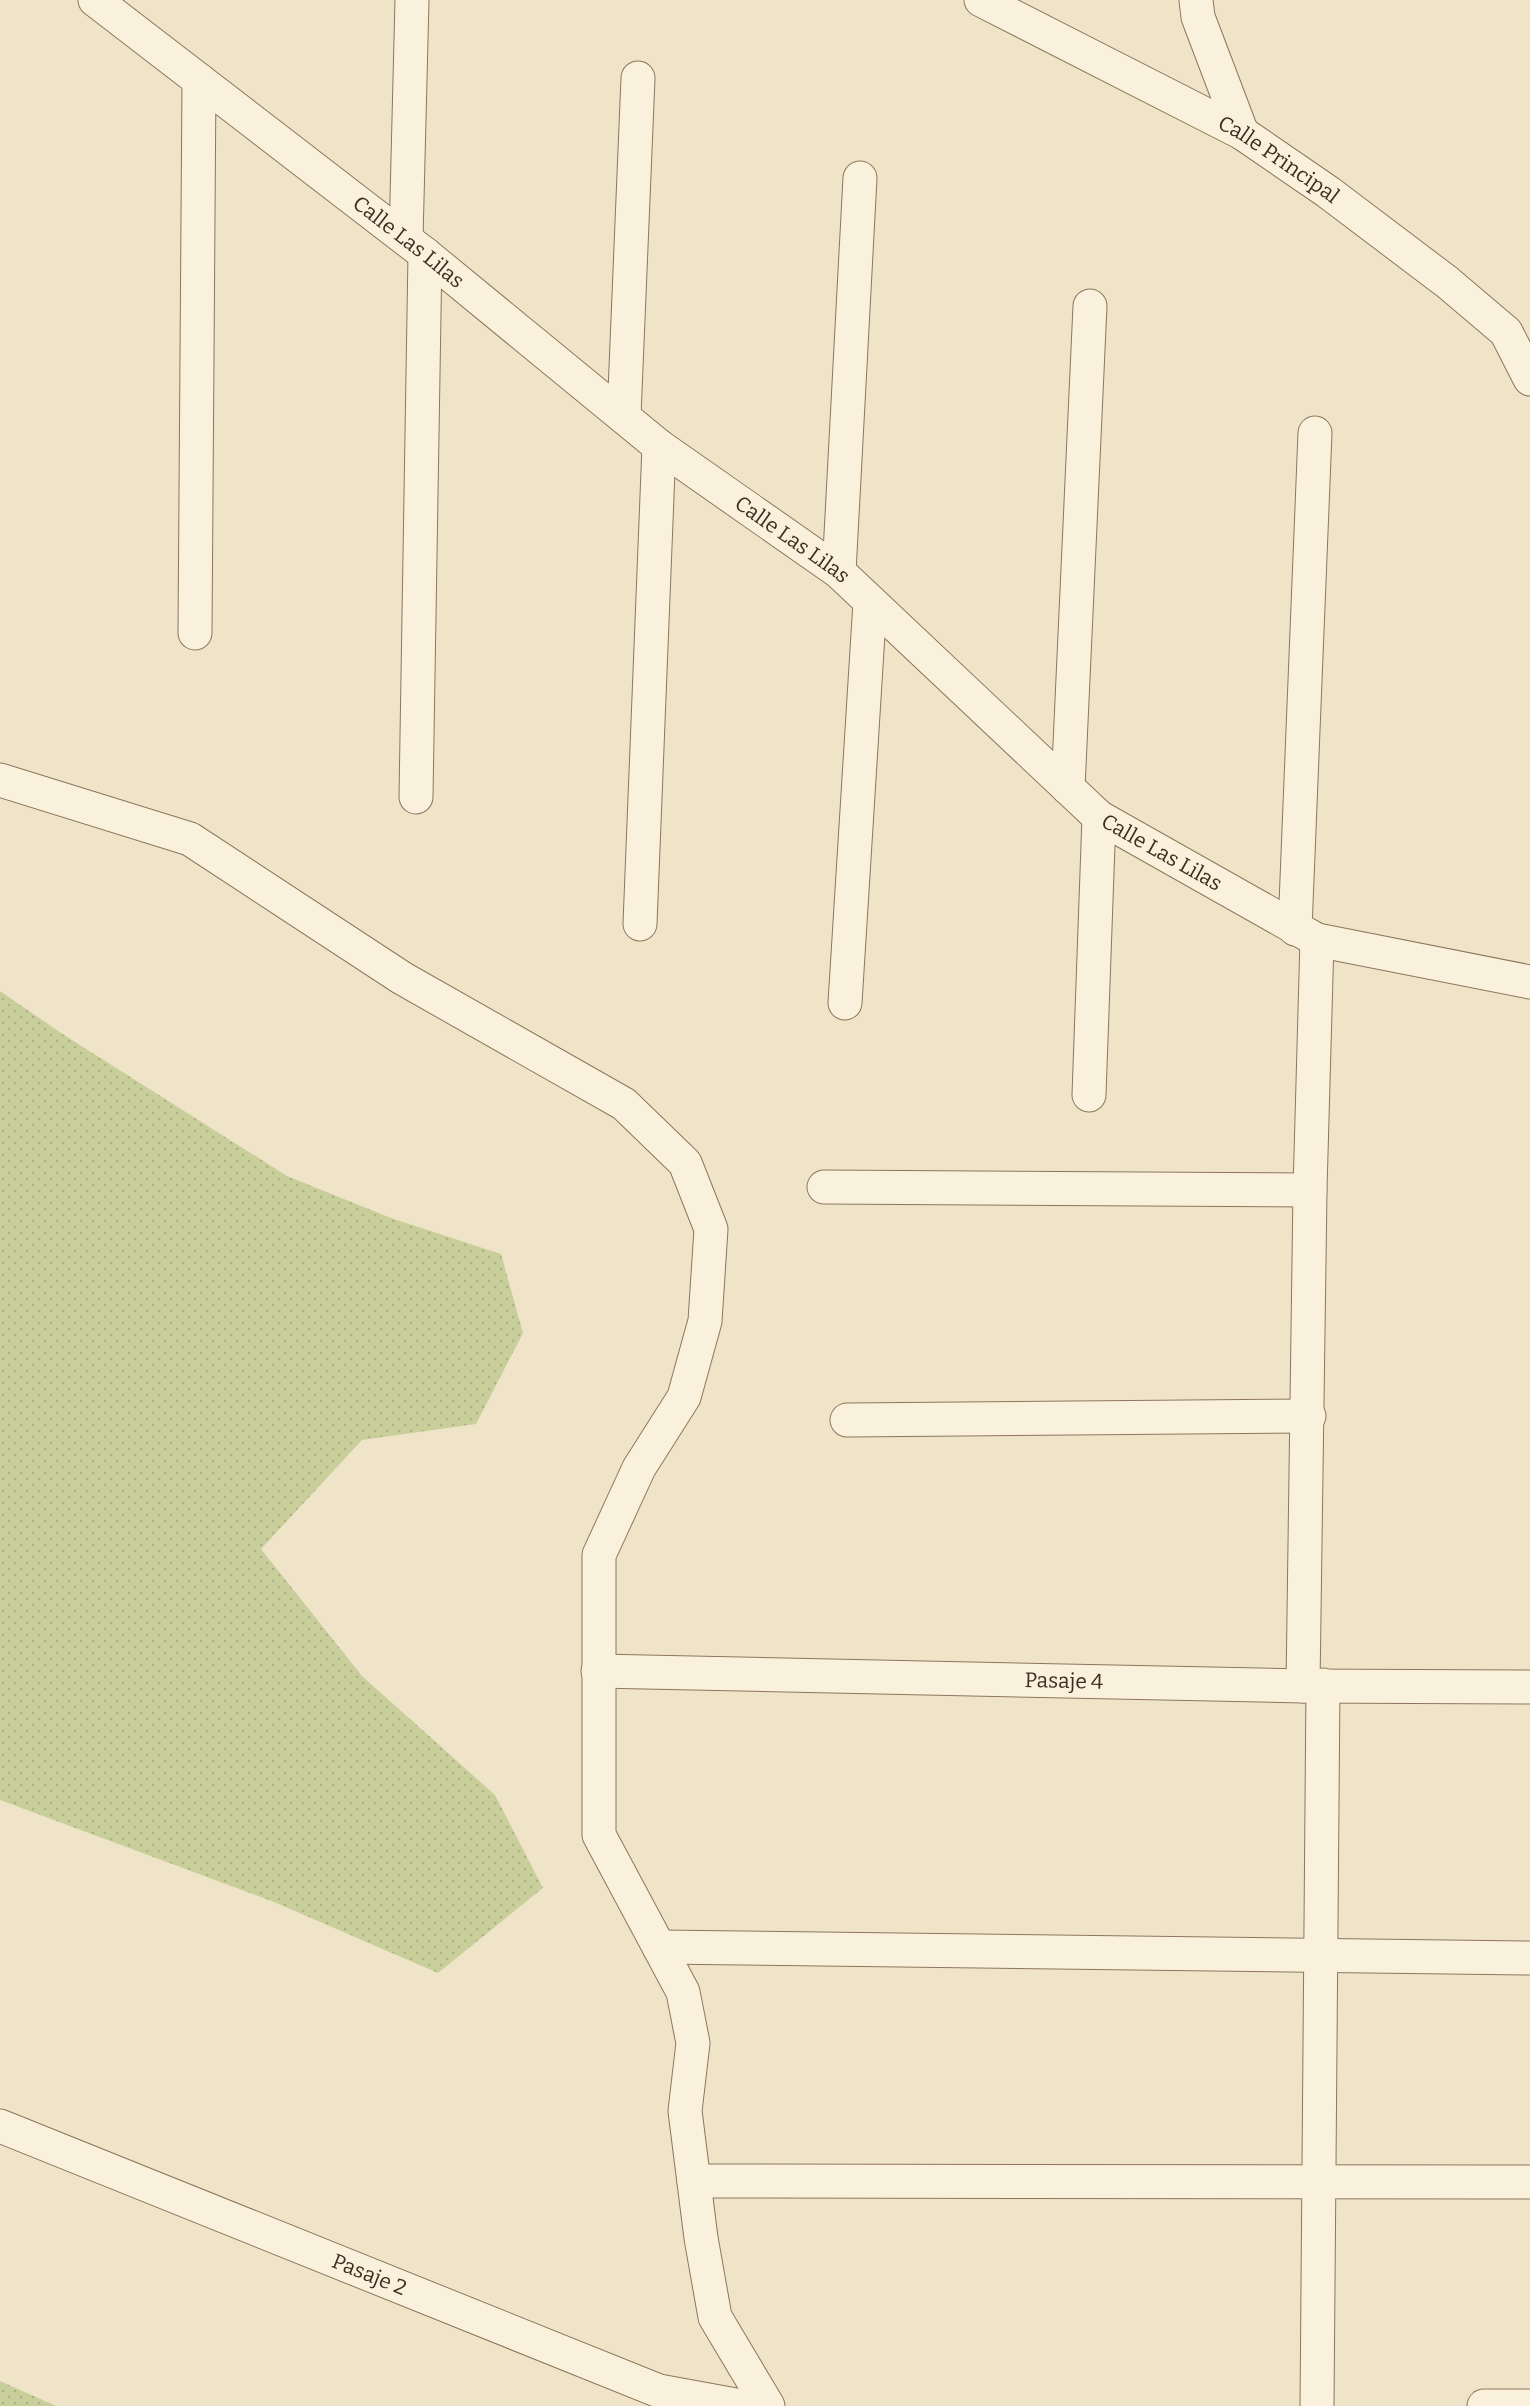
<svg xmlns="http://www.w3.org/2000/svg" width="1530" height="2406" font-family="Bitter,serif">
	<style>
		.grass { fill: url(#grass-dots) }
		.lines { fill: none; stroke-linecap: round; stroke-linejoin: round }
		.minor-casing { stroke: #8d765c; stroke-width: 35 }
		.minor { stroke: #faf1dc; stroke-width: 33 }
		.labels { text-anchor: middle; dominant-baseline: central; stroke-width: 5; stroke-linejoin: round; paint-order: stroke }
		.street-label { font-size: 21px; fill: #3d2e20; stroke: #f7eed8 }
	</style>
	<defs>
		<pattern id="grass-dots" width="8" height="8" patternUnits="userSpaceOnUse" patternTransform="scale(1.5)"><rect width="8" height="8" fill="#c9cf9b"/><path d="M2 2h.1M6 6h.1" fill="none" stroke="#aeb285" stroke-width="1.8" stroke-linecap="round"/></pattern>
	</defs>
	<rect width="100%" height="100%" fill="#f0e4c8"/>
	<path class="grass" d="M 0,991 L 61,1033 L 287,1176 L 391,1218 L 501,1254 L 523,1333 L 476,1424 L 362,1440 L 261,1549 L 362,1676 L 495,1795 L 543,1888 L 438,1973 L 274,1902 L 0,1800 Z
		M 0,2381 L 56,2406 L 0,2406 Z"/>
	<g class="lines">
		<defs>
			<g id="minor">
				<path id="s1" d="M 95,0 L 425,254 L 659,446 L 839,572 L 1099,817 L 1317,940 L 1530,982"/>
				<path id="s2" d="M 981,0 L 1242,133 L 1328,192 L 1447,282 L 1506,332 L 1530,379"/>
				<path d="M 1196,0 L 1198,17 L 1242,133"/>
				<path d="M 406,239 L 412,0"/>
				<path d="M 624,416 L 638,78"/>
				<path d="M 839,572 L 860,178"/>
				<path d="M 195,633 L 199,80"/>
				<path d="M 0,780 L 190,839 L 402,978 L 624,1104 L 685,1163 L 711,1229 L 705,1321 L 684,1397 L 639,1468 L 599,1555 L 599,1835 L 683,1992 L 693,2043 L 685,2111 L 701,2238 L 715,2317 L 768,2406"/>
				<path d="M 1068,788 L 1090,306"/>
				<path d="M 416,797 L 425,254"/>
				<path d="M 640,924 L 659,446"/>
				<path d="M 1295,929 L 1315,433"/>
				<path d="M 845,1003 L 870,602"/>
				<path d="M 1089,1095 L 1099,817"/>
				<path d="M 824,1187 L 1310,1190"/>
				<path d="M 847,1420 L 1309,1416"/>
				<path id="s3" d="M 598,1671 L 1303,1686 L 1530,1687"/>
				<path d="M 1303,1686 L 1310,1190 L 1317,940"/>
				<path d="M 659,1947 L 1530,1958"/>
				<path id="s4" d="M 0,2126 L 659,2391 L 741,2406"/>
				<path d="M 694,2181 L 1530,2182"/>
				<path d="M 1317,2406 L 1323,1685"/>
				<path d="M 1484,2406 L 1530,2406"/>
			</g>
		</defs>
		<use href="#minor" class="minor-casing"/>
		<use href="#minor" class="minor"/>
	</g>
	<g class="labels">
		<g class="street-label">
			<text stroke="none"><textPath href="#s2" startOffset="338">Calle Principal</textPath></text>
			<text stroke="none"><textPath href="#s1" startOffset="396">Calle Las Lilas</textPath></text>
			<text stroke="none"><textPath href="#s1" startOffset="882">Calle Las Lilas</textPath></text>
			<text stroke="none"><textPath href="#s1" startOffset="1368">Calle Las Lilas</textPath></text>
			<text stroke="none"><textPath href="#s3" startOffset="466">Pasaje 4</textPath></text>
			<text stroke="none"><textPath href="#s4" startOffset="398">Pasaje 2</textPath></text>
		</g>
	</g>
</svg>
